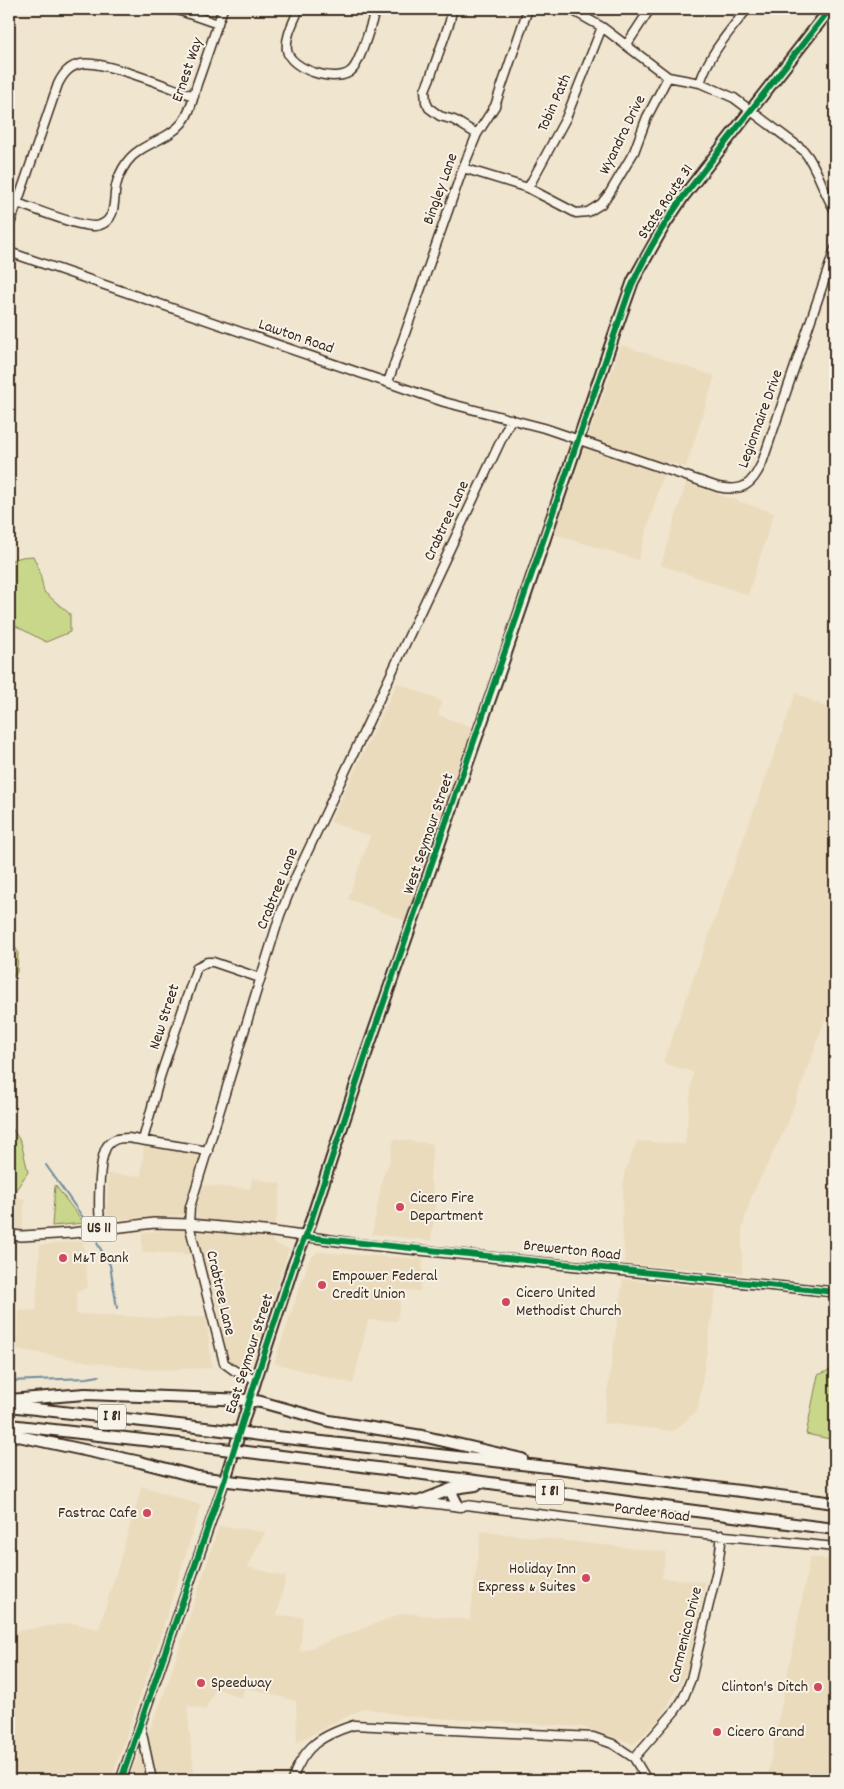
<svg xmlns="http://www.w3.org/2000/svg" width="844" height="1789" font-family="Dekko,sans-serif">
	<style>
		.built { fill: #ebdbbd }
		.green { fill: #c9d78b; stroke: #828054 }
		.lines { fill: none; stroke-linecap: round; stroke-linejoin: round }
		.stream { stroke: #6e8d9d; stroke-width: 2 }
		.minor-casing { stroke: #3b2a1e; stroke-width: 11 }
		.major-casing { stroke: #3b2a1e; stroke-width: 12 }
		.highway-casing { stroke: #3b2a1e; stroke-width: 14 }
		.minor { stroke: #f7f3e8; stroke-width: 8 }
		.major { stroke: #f7f3e8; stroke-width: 9 }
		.highway { stroke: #f7f3e8; stroke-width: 10 }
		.highway-bridge-casing { stroke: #3b2a1e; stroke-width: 14; stroke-linecap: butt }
		.highway-bridge { stroke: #f7f3e8; stroke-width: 10 }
		.cycleway-casing { stroke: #f7f3e8; stroke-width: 9 }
		.cycleway { stroke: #00873e; stroke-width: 6 }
		.poi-dot { fill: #d1495b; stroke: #f7f3e8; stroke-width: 2 }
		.labels { text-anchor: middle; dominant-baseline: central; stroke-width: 4; stroke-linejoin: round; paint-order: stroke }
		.shield { fill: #f7f3e8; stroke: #73665b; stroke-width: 1 }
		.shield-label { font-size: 15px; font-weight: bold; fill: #3b2a1e }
		.street-label { font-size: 16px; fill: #3b2a1e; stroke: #f7f3e8 }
		.poi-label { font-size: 16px; fill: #3b2a1e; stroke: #f7f3e8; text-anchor: start }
	</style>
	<rect width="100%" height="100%" fill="#f0e5cf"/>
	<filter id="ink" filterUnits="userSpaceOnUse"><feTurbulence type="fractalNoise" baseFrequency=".02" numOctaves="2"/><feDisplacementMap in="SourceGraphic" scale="10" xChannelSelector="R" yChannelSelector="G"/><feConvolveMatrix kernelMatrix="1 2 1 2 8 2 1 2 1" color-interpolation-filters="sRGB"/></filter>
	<g filter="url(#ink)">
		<path class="built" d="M 621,345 L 715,376 L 686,467 L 667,462 L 638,560 L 554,534 Z
			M 686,483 L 774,513 L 748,595 L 661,565 Z
			M 397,683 L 442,701 L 438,715 L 474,728 L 406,921 L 348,899 L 370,836 L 330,822 Z
			M 796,693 L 835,712 L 835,992 L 787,1125 L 751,1197 L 742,1229 L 742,1273 L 625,1264 L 622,1221 L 624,1173 L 637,1141 L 685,1144 L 693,1072 L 663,1063 Z
			M 394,1139 L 433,1144 L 430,1180 L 436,1201 L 431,1241 L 372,1234 L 383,1176 L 389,1163 Z
			M 144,1146 L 203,1153 L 184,1215 L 106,1220 L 108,1174 L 141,1176 Z
			M 252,1178 L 281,1184 L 273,1243 L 289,1249 L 250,1369 L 229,1362 L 215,1296 L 203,1255 L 142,1252 L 142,1233 L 181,1229 L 195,1230 L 197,1207 L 202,1185 L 250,1189 Z
			M 9,1196 L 25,1199 L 22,1231 L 9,1228 Z
			M 83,1241 L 88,1287 L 77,1292 L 76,1314 L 159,1318 L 206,1316 L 212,1368 L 150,1370 L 95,1363 L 16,1349 L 19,1311 L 36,1310 L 40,1245 Z
			M 317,1252 L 423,1259 L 420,1291 L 402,1290 L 397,1321 L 368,1320 L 353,1384 L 274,1363 L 309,1260 Z
			M 623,1279 L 716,1289 L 698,1410 L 674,1431 L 603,1423 Z
			M 142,1486 L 201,1505 L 157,1647 L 111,1780 L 9,1780 L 9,1629 L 16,1631 L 72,1623 L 99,1629 Z
			M 219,1526 L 265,1532 L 248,1567 L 286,1577 L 277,1615 L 303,1617 L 300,1652 L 404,1613 L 470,1620 L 481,1531 L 666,1552 L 662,1578 L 705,1582 L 687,1671 L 662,1716 L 634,1744 L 582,1727 L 405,1716 L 364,1708 L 297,1742 L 296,1701 L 245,1687 L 241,1698 L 216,1688 L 205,1710 L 187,1705 L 194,1773 L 148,1778 L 148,1780 L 128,1780 L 163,1697 Z
			M 810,1557 L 835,1560 L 835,1780 L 767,1780 Z"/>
		<path class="green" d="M 33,556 L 39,569 L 44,592 L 70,614 L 70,632 L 46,642 L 14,625 L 9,629 L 9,561 L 22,557 Z
			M 9,937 L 18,952 L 17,972 L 9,981 Z
			M 9,1124 L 21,1142 L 28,1172 L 13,1194 L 9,1191 Z
			M 55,1185 L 84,1223 L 52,1226 Z
			M 835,1368 L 835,1440 L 806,1434 L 818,1375 Z"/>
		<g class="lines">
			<path class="stream" d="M 46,1165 L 84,1219
				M 97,1243 L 110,1265 L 117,1308
				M 9,1381 L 87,1378 L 99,1376"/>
			<defs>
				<path id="minor" d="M 175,9 L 218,24
					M 299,9 C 294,21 285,37 287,50 C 289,69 338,85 352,70 C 361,61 371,23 376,9
					M 452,9 L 450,21 L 430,78 L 425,90 L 426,102 L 429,108 L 440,116 L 454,120 L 477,134
					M 570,9 L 602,27 L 668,77 L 700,83 L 734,98 L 803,150 C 818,167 822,191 835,210
					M 627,44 L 650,9
					M 700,83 C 709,54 729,32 747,9
					M 463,168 L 528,188 L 576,213 L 588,212 L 601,204 L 609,194 L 634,152 L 647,117 L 668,77
					M 528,188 L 566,118 L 602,27
					M 17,203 C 33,208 86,231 100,225 C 117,219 113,200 116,186 C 118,177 122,169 127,162 C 141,143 167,141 182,123 C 191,112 193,97 197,84 C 206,59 214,34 223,9
					M 9,227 L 58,84 C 63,74 69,66 81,64 C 101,59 170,88 194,96
					M 9,252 L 444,402 L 544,428 L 718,487 C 743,492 752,485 762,463 L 835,249
					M 388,382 L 463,168 L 477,134 L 495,106 L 528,9
					M 143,1140 L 160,1077 L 197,967 L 207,962 L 213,962 L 260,978
					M 101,1229 C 98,1213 98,1160 107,1146 C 112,1139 119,1138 128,1138 L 208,1151
					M 256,1379 L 235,1371 L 224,1363 L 189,1224 L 190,1207 L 280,915 L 296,876 L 511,419
					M 420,1502 L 461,1507 L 466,1505 L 665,1530 L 835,1547
					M 140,1724 L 152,1780
					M 292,1780 C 304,1746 320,1736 354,1725 L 593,1737 L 613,1744 L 634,1758
					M 647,1780 L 634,1758 L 675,1711 L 683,1699 L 691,1679 L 718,1566 L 722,1535"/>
				<path id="major" d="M 9,1235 L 22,1236 L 72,1233 L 154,1223 L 189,1224 L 274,1232 L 359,1244 L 835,1292
					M 121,1780 L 225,1480"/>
				<path id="highway" d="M 9,1400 L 85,1394 L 249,1400 L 261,1402 L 329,1421 L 422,1436 L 522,1459
					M 9,1406 L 214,1429
					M 9,1425 L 206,1447
					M 9,1434 L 140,1462 L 198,1477 L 237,1482 L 418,1502 L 454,1488 L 476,1485
					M 268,1436 L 557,1468 L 835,1503
					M 264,1454 C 455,1476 644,1506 835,1529
					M 225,1480 L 256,1379 L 293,1266 L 310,1224 L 366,1054 L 504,659 L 615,332 L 633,281 L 665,224 L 683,197 L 830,9
					M 454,1488 L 452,1494 L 456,1502"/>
			</defs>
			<use href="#minor" class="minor-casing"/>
			<use href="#major" class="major-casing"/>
			<use href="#highway" class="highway-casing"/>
			<use href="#minor" class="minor"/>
			<use href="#major" class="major"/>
			<use href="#highway" class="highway"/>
			<defs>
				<path id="highway-bridge" d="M 214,1429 L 268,1436
					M 206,1447 L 264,1454"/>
			</defs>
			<use href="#highway-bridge" class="highway-bridge-casing"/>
			<use href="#highway-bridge" class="highway-bridge"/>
			<defs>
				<path id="cycleway" d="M 305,1237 L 835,1292
					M 121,1780 L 226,1475 L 256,1379 L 293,1266 L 310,1224 L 366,1054 L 629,292 C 643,258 662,227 683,197 L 830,9"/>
			</defs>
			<use href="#cycleway" class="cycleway-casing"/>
			<use href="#cycleway" class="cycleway"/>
		</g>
	</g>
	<g class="poi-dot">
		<circle cx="400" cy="1207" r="5"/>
		<circle cx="63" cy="1258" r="5"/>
		<circle cx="322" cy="1285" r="5"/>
		<circle cx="506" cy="1302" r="5"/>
		<circle cx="147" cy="1513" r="5"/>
		<circle cx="586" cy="1578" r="5"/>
		<circle cx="201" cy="1683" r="5"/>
		<circle cx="818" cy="1687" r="5"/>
		<circle cx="717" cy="1732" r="5"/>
	</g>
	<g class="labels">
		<g class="shield">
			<rect x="81.5" y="1216.5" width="35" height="25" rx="4"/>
			<rect x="98" y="1404.5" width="28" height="25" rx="4"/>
			<rect x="536" y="1479.5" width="28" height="25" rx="4"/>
		</g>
		<g class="shield-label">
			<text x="99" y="1229">US 11</text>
			<text x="112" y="1417">I 81</text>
			<text x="550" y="1492">I 81</text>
		</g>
		<g class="street-label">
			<text transform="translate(188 70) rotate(-71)">Ernest Way</text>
			<text transform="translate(555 103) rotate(-66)">Tobin Path</text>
			<text transform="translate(623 135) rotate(-64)">Wyandra Drive</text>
			<text transform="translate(441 189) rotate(-70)">Bingley Lane</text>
			<text transform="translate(666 202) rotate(-56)">State Route 31</text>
			<text transform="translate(296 337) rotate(19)">Lawton Road</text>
			<text transform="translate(761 419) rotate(-70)">Legionnaire Drive</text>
			<text transform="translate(447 521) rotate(-65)">Crabtree Lane</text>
			<text transform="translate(429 834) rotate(-71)">West Seymour Street</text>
			<text transform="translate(278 889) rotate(-68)">Crabtree Lane</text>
			<text transform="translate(165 1017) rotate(-72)">New Street</text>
			<text transform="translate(572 1251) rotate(6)">Brewerton Road</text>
			<text transform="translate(220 1293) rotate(77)">Crabtree Lane</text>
			<text transform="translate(250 1354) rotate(-72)">East Seymour Street</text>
			<text transform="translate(652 1513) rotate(7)">Pardee Road</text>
			<text transform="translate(686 1635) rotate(-76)">Carmenica Drive</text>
		</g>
		<g class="poi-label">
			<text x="410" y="1198">Cicero Fire<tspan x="410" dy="18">Department</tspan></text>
			<text x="73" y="1258">M&amp;T Bank</text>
			<text x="332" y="1276">Empower Federal<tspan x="332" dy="18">Credit Union</tspan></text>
			<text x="516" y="1293">Cicero United<tspan x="516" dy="18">Methodist Church</tspan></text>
			<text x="137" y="1513" text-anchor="end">Fastrac Cafe</text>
			<text x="576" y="1569" text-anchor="end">Holiday Inn<tspan x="576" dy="18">Express &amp; Suites</tspan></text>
			<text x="211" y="1683">Speedway</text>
			<text x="808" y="1687" text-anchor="end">Clinton's Ditch</text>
			<text x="727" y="1732">Cicero Grand</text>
		</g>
	</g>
	<rect width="844" height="1789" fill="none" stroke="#f7f3e8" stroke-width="30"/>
	<rect x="15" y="15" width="814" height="1759" fill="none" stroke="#3b2a1e" stroke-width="2" filter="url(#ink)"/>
</svg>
